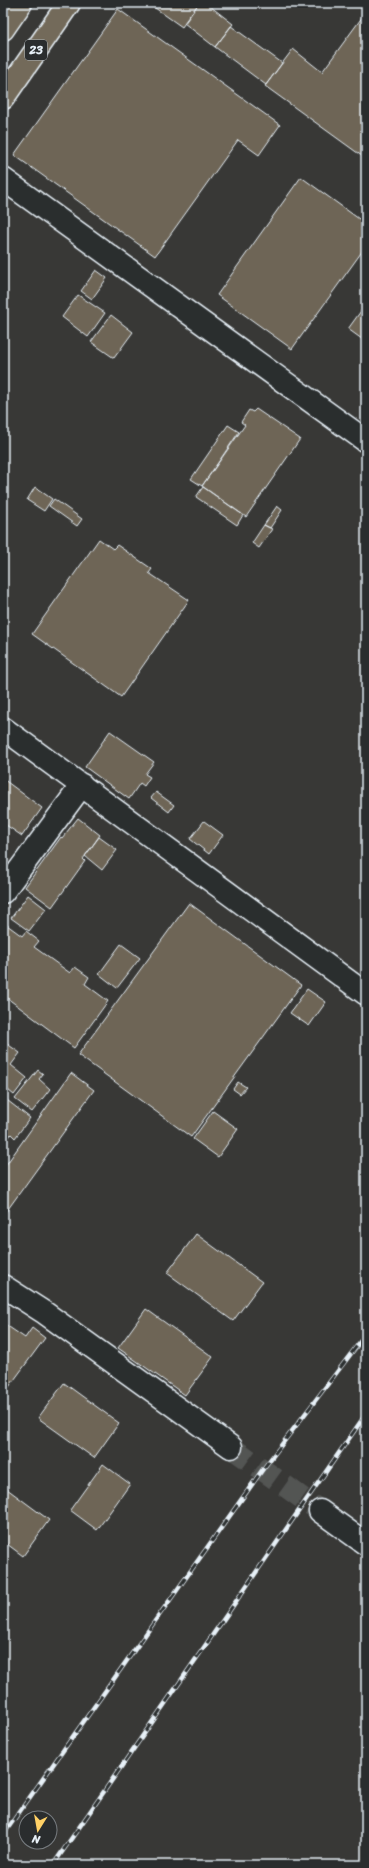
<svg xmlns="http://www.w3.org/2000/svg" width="369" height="1868" font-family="Sriracha,sans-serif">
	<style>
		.building { fill: #6e6556; stroke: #e8f1f8 }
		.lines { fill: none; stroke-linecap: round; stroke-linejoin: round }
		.minor-tunnel { stroke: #525453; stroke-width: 22; stroke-dasharray: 22 11; stroke-linecap: butt }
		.minor-casing { stroke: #e8f1f8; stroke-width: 25 }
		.tertiary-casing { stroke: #e8f1f8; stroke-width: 25 }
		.trunk-casing { stroke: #e8f1f8; stroke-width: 25 }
		.minor { stroke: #2a2d2e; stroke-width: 22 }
		.tertiary { stroke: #2a2d2e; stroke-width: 22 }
		.trunk { stroke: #736b5a; stroke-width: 22 }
		.rail-casing { stroke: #e8f1f8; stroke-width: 4.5 }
		.rail { stroke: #2a2d2e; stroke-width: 3; stroke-dasharray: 9; stroke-linecap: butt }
		.labels { text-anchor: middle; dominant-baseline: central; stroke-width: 3; stroke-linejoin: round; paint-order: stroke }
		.shield { fill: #2a2d2e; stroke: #afb6bb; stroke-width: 1 }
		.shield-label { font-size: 12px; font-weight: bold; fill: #e8f1f8 }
	</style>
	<rect width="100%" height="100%" fill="#383836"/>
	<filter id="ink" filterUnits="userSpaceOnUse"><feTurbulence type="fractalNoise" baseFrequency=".025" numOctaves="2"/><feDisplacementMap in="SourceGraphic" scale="8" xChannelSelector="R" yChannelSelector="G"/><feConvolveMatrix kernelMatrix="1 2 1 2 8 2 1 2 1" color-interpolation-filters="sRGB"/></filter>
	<g filter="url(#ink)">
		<path class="building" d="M 148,3 L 199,3 L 182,27 Z
			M 199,3 L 206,3 L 233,24 L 215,47 L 184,23 Z
			M 118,9 L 280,125 L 259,155 L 238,140 L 155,256 L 14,155 Z
			M 366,12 L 366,159 L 265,86 L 293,49 L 322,72 Z
			M 231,26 L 282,63 L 266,85 L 215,47 Z
			M 301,177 L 366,224 L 366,246 L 292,349 L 217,295 Z
			M 96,270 L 107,278 L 92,299 L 81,291 Z
			M 78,295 L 105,313 L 88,337 L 62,317 Z
			M 366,304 L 366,342 L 348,329 Z
			M 111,315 L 133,332 L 114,358 L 91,342 Z
			M 256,409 L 300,439 L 246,517 L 202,486 L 245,425 L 241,422 L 249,410 L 253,412 Z
			M 228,425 L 239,432 L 202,486 L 191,479 Z
			M 35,487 L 52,499 L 44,511 L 27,500 Z
			M 203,487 L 243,515 L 237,525 L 196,497 Z
			M 54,499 L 82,519 L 77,526 L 49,506 Z
			M 277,506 L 282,510 L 270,528 L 264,525 Z
			M 264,525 L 272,529 L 259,548 L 252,543 Z
			M 99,539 L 113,549 L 117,545 L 152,569 L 149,573 L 189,600 L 121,697 L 32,634 Z
			M 110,731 L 154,762 L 145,774 L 150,777 L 144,786 L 140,783 L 129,799 L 85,767 Z
			M 3,779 L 42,808 L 22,836 L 3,823 Z
			M 156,792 L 174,805 L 169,812 L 151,798 Z
			M 78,818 L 100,835 L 83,859 L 85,861 L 52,907 L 25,887 L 61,837 L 62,838 Z
			M 204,821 L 223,835 L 209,854 L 190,839 Z
			M 99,837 L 117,850 L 102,870 L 85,856 Z
			M 28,895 L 46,909 L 29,931 L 11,918 Z
			M 189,903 L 301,985 L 191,1137 L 78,1055 Z
			M 7,925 L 22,936 L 26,931 L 39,941 L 34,947 L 70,973 L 75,967 L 89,977 L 85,984 L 108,1001 L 74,1048 L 3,995 L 3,930 Z
			M 121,944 L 140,958 L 117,988 L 99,974 Z
			M 307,989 L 326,1002 L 309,1026 L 290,1013 Z
			M 3,1041 L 20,1053 L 11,1065 L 27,1078 L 14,1095 L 3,1086 L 7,1080 L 3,1076 Z
			M 38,1070 L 43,1074 L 39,1079 L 50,1089 L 32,1112 L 15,1099 Z
			M 71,1073 L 94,1090 L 3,1216 L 3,1169 Z
			M 238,1082 L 246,1087 L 240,1094 L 233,1089 Z
			M 3,1097 L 30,1118 L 15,1138 L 11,1134 L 3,1146 Z
			M 213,1111 L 238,1129 L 218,1157 L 193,1139 Z
			M 196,1234 L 262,1282 L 233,1321 L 167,1273 Z
			M 146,1309 L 213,1357 L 185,1395 L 118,1348 Z
			M 6,1325 L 25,1338 L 32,1328 L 45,1338 L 3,1395 L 3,1329 Z
			M 64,1383 L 119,1423 L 94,1458 L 38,1418 Z
			M 103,1464 L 130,1484 L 97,1530 L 70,1510 Z
			M 3,1486 L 49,1520 L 23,1556 L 3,1541 Z"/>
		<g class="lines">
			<path class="minor-tunnel" d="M 231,1447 L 320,1511"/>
			<defs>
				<path id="minor" d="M 3,728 L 366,994
					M 3,892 L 82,785
					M 3,1286 L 45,1313 L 231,1447
					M 320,1511 L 366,1544"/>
				<path id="tertiary" d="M 3,179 L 366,441"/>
				<path id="trunk" d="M 3,29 L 21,3
					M 3,98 L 69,3"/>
			</defs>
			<use href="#minor" class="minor-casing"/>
			<use href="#tertiary" class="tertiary-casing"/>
			<use href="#trunk" class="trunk-casing"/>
			<use href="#minor" class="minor"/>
			<use href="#tertiary" class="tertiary"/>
			<use href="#trunk" class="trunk"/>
			<defs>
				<path id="rail" d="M 3,1835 L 263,1469 L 366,1334
					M 53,1865 L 366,1414"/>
			</defs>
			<use href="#rail" class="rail-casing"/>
			<use href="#rail" class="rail"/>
		</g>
	</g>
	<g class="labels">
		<rect class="shield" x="25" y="40" width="22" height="20" rx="3"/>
		<g class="shield-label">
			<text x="36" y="50">23</text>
		</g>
	</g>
	<rect width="369" height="1868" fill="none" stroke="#2a2d2e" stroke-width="16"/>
	<rect x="8" y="8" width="353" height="1852" fill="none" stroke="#e8f1f8" stroke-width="1.5" filter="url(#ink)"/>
	<g transform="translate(38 1830) rotate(191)"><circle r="19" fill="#2a2d2e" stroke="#767b7f"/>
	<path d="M0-3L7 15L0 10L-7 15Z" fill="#ffd166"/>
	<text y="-6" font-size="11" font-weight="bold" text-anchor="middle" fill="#e8f1f8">N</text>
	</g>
</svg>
